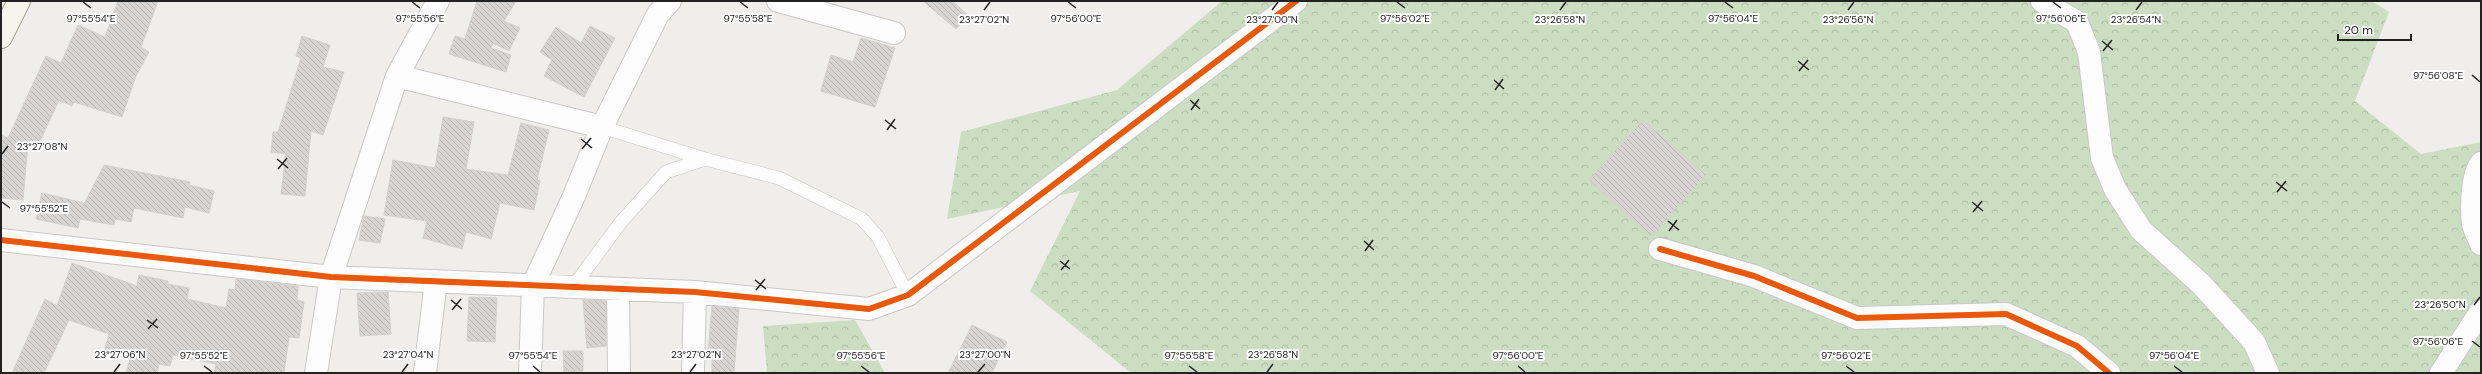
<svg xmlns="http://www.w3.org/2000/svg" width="2482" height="374" font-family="'DM Sans',sans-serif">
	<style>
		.forest { fill: url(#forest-crowns) }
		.building { fill: url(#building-back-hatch); stroke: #d3d0cc }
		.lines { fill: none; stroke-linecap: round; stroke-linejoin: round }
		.lane-casing { stroke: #c9c8c7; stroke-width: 14 }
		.street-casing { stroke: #c9c8c7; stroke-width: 24 }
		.secondary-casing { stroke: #999a82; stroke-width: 24 }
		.lane { stroke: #fdfcfc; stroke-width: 13 }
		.street { stroke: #fdfcfc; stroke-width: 22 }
		.secondary { stroke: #f4f4ed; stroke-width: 22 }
		.cycleway-casing { stroke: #fff; stroke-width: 8 }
		.cycleway { stroke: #e8590c; stroke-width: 6 }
		.ticks { fill: none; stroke: #222; stroke-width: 1.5 }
		.ticks-label { font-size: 10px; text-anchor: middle; fill: #222; stroke: #fff; stroke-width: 4; stroke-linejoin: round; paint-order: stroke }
	</style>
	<defs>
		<pattern id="forest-crowns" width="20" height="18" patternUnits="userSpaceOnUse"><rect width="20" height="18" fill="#cbdec1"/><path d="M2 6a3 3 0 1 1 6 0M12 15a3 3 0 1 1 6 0" fill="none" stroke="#aebea6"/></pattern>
		<pattern id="building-back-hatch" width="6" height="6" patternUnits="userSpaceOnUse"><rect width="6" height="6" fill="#d7d4d2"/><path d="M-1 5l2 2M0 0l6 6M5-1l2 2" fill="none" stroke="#b8b6b4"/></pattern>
	</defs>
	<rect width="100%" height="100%" fill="#f0eeeb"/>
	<path class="forest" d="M 1222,1 L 2372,1 L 2389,12 L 2355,101 L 2421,154 L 2481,142 L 2481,373 L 1131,373 L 1030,291 L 1080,191 L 947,219 L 961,132 L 1117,90 Z
		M 855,320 L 885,373 L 767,373 L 763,326 Z"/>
	<path class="building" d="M 118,1 L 158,1 L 141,47 L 149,52 L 136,76 L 122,117 L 74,102 L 72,106 L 59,100 L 37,148 L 28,143 L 23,200 L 1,198 L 1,135 L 8,138 L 46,56 L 61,63 L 78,25 L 105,37 Z
		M 477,1 L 516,1 L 504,21 L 520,28 L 509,51 L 493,43 L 491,48 L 511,55 L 506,72 L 449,54 L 455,36 L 465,39 Z
		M 923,1 L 952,1 L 968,15 L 956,29 Z
		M 590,26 L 615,38 L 584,97 L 544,76 L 552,60 L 540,52 L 556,27 L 581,43 Z
		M 302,36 L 330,45 L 323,67 L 344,72 L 323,135 L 311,131 L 305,196 L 281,194 L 286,154 L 271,152 L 273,132 L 278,132 L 301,58 L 296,56 Z
		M 861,38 L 895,48 L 875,107 L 821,91 L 831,55 L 853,62 Z
		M 443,117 L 474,122 L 466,169 L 508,175 L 521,123 L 549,130 L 537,180 L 540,181 L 534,210 L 500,203 L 491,239 L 466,232 L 462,249 L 423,238 L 427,221 L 384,215 L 393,160 L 435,168 Z
		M 1643,120 L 1706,175 L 1651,236 L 1589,180 Z
		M 104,165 L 190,182 L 189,185 L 214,191 L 209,213 L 185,207 L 183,218 L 134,208 L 131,222 L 115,219 L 114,225 L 80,219 L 78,228 L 36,219 L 42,193 L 84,203 L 83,206 Z
		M 364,216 L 385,219 L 380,243 L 359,240 Z
		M 72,263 L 137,286 L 139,275 L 168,281 L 168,284 L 189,288 L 187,299 L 226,308 L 229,289 L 235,290 L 236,279 L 298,286 L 297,300 L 304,302 L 299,338 L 289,337 L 284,373 L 214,373 L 216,364 L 173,355 L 170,366 L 159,364 L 157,373 L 126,373 L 130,359 L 104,352 L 109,334 L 69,320 L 44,373 L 12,373 L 45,299 L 57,306 Z
		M 388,292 L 391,334 L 360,336 L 357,293 Z
		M 469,297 L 497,298 L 495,342 L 467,341 Z
		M 583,300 L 606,301 L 606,346 L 587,348 Z
		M 712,306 L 739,309 L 734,373 L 712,373 L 712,353 L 708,353 Z
		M 972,325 L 1007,342 L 992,373 L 948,373 Z
		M 563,351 L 583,351 L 583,371 L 564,372 Z"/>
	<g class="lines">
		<defs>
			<path id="lane" d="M 602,127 L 705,159 L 779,178 L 862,219 L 878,237 L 908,295
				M 573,287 L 621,222 L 666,172 L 705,159"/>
			<path id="street" d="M 778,1 L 894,33
				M 2042,1 L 2077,22 L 2089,52 L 2102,158 L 2115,189 L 2141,230 L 2201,284 L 2254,342 L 2268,373
				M 397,76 L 602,127
				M 2481,163 C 2472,173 2471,209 2473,224 C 2474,230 2479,238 2481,244
				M 1,240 L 331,277 L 695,292 L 869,309 L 908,295 L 1296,1
				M 1660,249 L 1754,276 L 1857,318 L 2006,314 L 2077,346 L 2109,373
				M 618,289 L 619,373
				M 316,373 L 331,277 L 397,76 L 438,1
				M 425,373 L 436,281
				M 530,373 L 533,285 L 574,196 L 602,127 L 658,14 L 670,1
				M 693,373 L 695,292
				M 2441,373 L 2481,311"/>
			<path id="secondary" d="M 1,37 L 19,1"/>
		</defs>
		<use href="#lane" class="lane-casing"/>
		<use href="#street" class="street-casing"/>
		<use href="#secondary" class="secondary-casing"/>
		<use href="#lane" class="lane"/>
		<use href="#street" class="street"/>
		<use href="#secondary" class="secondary"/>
		<defs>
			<path id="cycleway" d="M 1,240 L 331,277 L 695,292 L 869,309 L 908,295 L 1296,1
				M 1660,249 L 1754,276 L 1857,318 L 2006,314 L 2077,346 L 2109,373"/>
		</defs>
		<use href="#cycleway" class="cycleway-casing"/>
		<use href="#cycleway" class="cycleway"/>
	</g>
	<path class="ticks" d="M 83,2 L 91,8M 412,2 L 420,8M 740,2 L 748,8M 1068,2 L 1076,8M 1397,2 L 1405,8M 1725,2 L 1733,8M 2053,2 L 2061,8M 984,10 L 990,2M 1272,10 L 1278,2M 1560,10 L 1566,2M 1848,10 L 1854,2M 2136,10 L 2142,2M 2102,41 L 2113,50M 2103,51 L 2112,40M 1798,61 L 1809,70M 1799,71 L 1808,60M 2472,75 L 2480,82M 1494,80 L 1504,89M 1495,90 L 1503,79M 1190,100 L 1200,109M 1191,110 L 1199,99M 885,120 L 896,129M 887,130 L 895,119M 581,139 L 592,148M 582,149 L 591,138M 2,154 L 8,146M 277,159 L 288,168M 278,169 L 287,158M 2276,182 L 2287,191M 2277,192 L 2286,181M 2,202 L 10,208M 1972,202 L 1983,211M 1973,212 L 1982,201M 1668,221 L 1679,230M 1669,231 L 1677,220M 1364,241 L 1374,250M 1365,251 L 1373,240M 1060,261 L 1070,269M 1061,270 L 1069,260M 755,280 L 766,289M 756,290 L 765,279M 451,300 L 462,309M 2474,305 L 2480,297M 452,310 L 461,299M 147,320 L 158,328M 148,329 L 157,319M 2472,341 L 2480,347M 204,366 L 212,372M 533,366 L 540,372M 861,366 L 869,372M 1189,366 L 1197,372M 1518,366 L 1525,372M 1846,366 L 1854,372M 2174,366 L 2182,372M 114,372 L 120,364M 402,372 L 408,364M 690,372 L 696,364M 978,372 L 985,364M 1267,372 L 1273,364"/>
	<g class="ticks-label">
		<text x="748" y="22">97°55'58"E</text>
		<text x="1076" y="22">97°56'00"E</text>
		<text x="1405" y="22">97°56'02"E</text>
		<text x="1733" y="22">97°56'04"E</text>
		<text x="91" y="22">97°55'54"E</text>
		<text x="420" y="22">97°55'56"E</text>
		<text x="2061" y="22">97°56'06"E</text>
		<text x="984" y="23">23°27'02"N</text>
		<text x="1272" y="23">23°27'00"N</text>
		<text x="1560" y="23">23°26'58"N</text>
		<text x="1848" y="23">23°26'56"N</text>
		<text x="2136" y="23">23°26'54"N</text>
		<text x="2438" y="79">97°56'08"E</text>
		<text x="42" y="150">23°27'08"N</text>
		<text x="44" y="212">97°55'52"E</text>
		<text x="2440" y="308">23°26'50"N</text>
		<text x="2438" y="345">97°56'06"E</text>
		<text x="120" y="358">23°27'06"N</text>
		<text x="408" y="358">23°27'04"N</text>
		<text x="696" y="358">23°27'02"N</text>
		<text x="985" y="358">23°27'00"N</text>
		<text x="1273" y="358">23°26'58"N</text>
		<text x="204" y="359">97°55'52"E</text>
		<text x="533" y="359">97°55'54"E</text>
		<text x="861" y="359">97°55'56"E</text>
		<text x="1189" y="359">97°55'58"E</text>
		<text x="1518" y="359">97°56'00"E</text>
		<text x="1846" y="359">97°56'02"E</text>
		<text x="2174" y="359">97°56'04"E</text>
	</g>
	<rect width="2482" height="374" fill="none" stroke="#222222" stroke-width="4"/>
	<path d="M2338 34v6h73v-6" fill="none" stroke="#222222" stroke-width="2"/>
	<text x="2344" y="34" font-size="12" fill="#222222" stroke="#ffffff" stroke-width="3" paint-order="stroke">20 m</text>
</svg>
